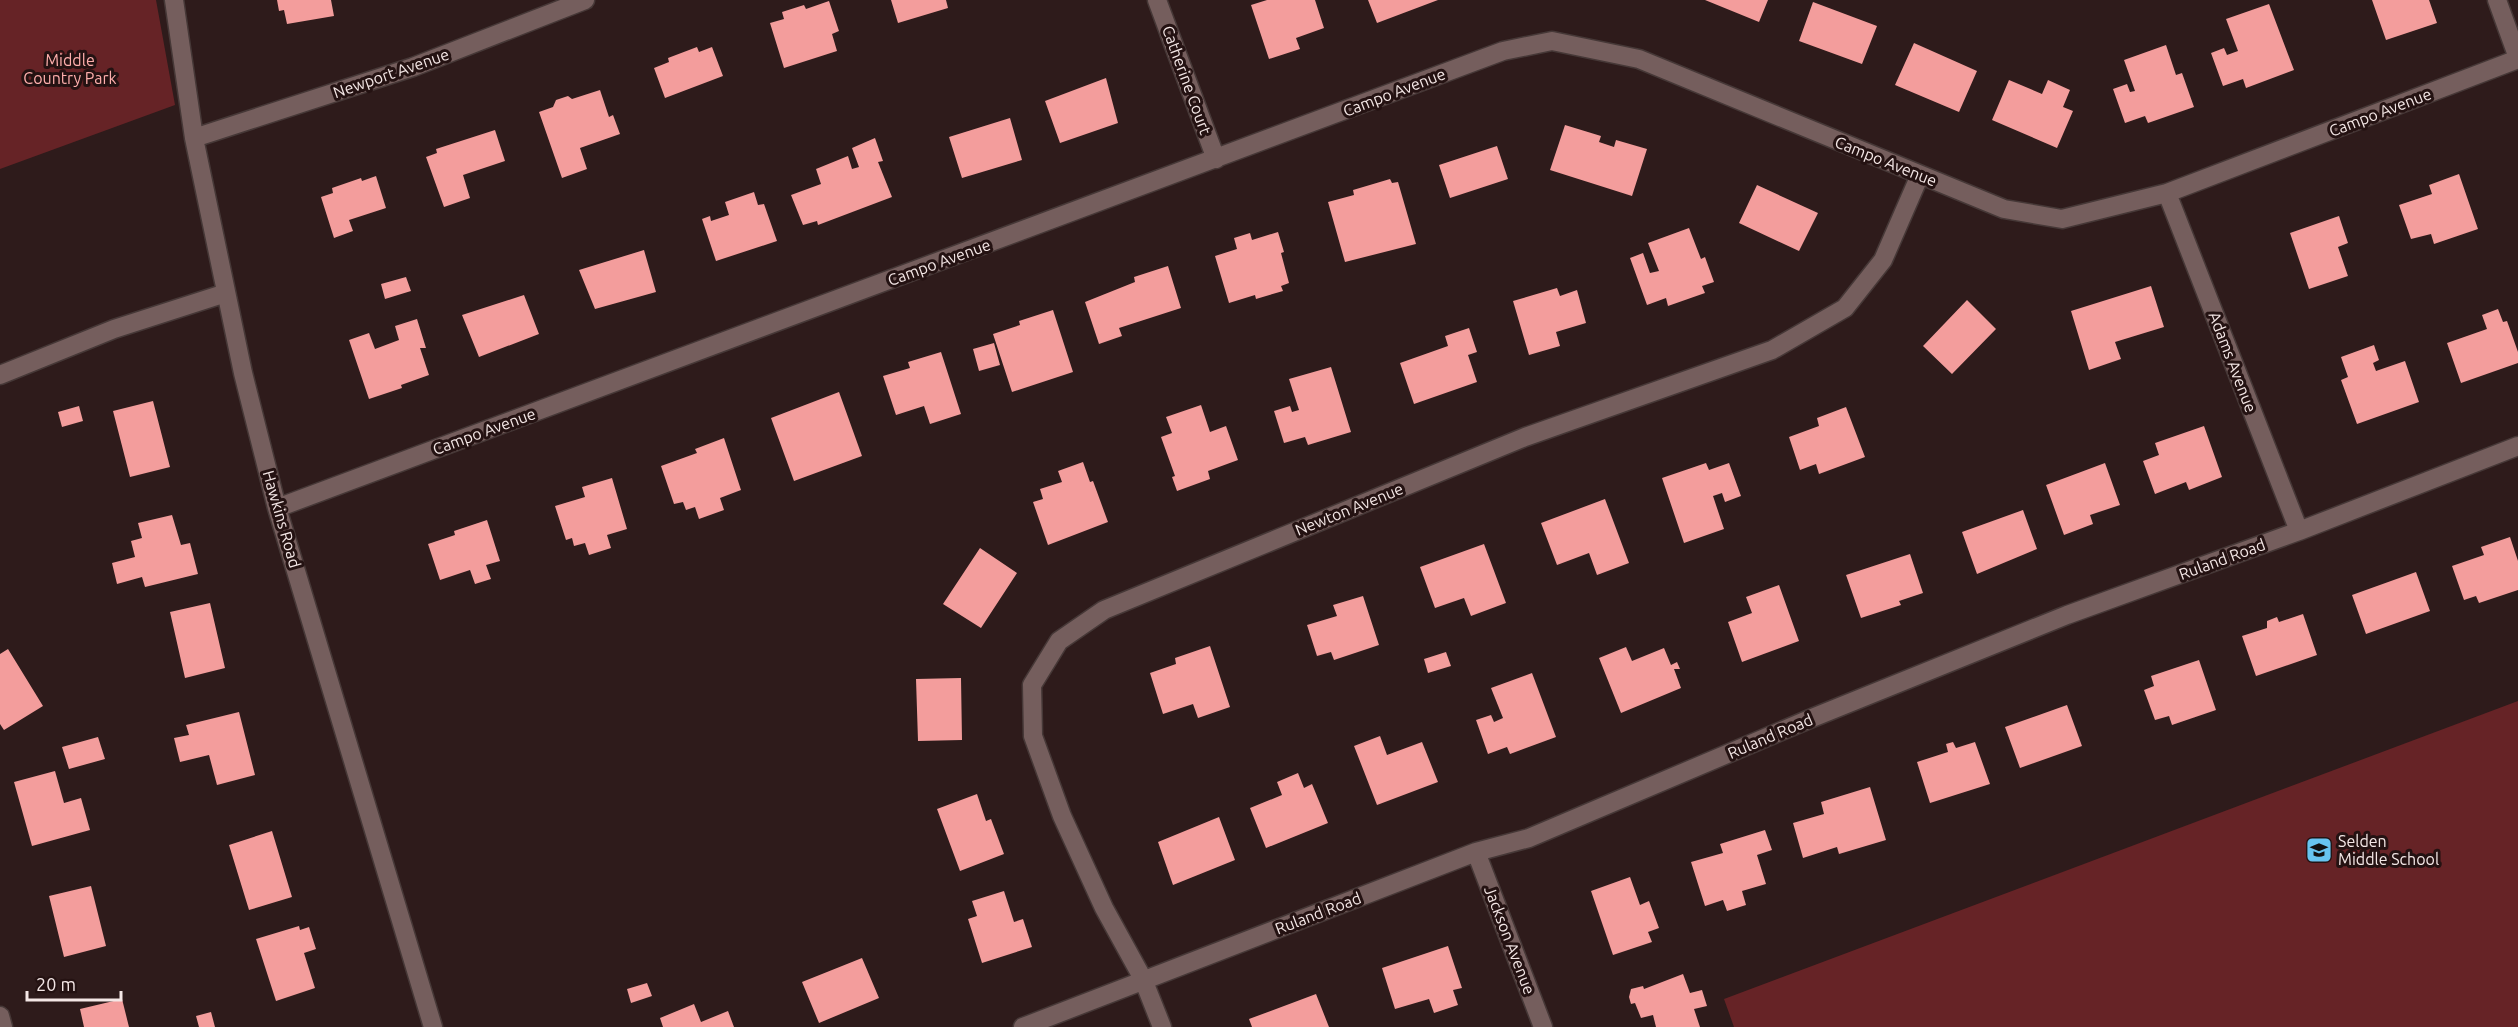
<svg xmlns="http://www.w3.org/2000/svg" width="2518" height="1027" font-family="Ubuntu,sans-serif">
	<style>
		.green { fill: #662326 }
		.building { fill: #f39d9c }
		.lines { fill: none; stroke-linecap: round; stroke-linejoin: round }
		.minor-casing { stroke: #463837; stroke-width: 21 }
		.minor { stroke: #755e5d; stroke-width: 18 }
		.labels { text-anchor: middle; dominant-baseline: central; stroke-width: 6; stroke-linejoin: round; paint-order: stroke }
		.park-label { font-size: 16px; fill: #feaeac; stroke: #241212 }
		.street-label { font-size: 16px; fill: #f4e7e6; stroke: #241212 }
		.poi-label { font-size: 16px; fill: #f4e7e6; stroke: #241212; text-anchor: start }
	</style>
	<rect width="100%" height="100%" fill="#2e1b1b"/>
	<path class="green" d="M 0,0 L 156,0 L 175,105 L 0,169 Z
		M 2518,701 L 2518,1027 L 1734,1027 L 1724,999 Z"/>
	<path class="building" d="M 277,0 L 331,0 L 334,16 L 287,24 L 284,10 L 279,11 Z
		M 891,0 L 946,0 L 948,8 L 898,23 Z
		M 1267,0 L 1315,0 L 1324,28 L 1296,38 L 1300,49 L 1269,59 L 1251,5 Z
		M 1368,0 L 1438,0 L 1377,23 Z
		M 1705,0 L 1768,0 L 1759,22 Z
		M 2372,0 L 2429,0 L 2437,23 L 2386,40 Z
		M 829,1 L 839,31 L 832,34 L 837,51 L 784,68 L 770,23 L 784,19 L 782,12 L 804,5 L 806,9 Z
		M 1813,2 L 1877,26 L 1862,64 L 1799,41 Z
		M 2269,4 L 2294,70 L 2246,88 L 2243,79 L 2223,86 L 2211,53 L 2224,48 L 2227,55 L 2238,51 L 2226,19 Z
		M 1914,43 L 1977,71 L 1959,112 L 1895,85 Z
		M 2166,45 L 2176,75 L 2182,73 L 2194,107 L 2148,123 L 2145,116 L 2125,123 L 2113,89 L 2127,84 L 2130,92 L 2135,91 L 2124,60 Z
		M 697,47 L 699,52 L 712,47 L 723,76 L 665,98 L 654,68 L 669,62 L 668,58 Z
		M 1106,78 L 1118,123 L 1060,143 L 1045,101 Z
		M 2009,80 L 2042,94 L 2048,80 L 2070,90 L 2063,107 L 2073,111 L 2057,148 L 1992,120 Z
		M 600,90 L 609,117 L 613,115 L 620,134 L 580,148 L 587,169 L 562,178 L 539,112 L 553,107 L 556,100 L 568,96 L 572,99 Z
		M 1010,118 L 1022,160 L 962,178 L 949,137 Z
		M 1565,125 L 1601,136 L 1599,142 L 1614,147 L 1616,140 L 1647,149 L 1632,196 L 1550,170 Z
		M 495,130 L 505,161 L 463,175 L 470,198 L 444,207 L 426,157 L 437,153 L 436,149 Z
		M 875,138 L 883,161 L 878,162 L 892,197 L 818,225 L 817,221 L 803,225 L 791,195 L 821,184 L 816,169 L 848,156 L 852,169 L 859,167 L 852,148 Z
		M 1497,146 L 1508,179 L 1450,198 L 1439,165 Z
		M 2459,174 L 2478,229 L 2434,244 L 2431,234 L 2411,239 L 2399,205 L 2432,194 L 2429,185 Z
		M 376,176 L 386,208 L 349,220 L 353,231 L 334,238 L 321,197 L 333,193 L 332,188 L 361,178 L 362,181 Z
		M 1390,179 L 1392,183 L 1398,182 L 1416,244 L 1345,262 L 1328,202 L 1354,195 L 1353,190 Z
		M 1757,185 L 1818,213 L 1799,251 L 1739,223 Z
		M 754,192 L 758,205 L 764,204 L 777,241 L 716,261 L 702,219 L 710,216 L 711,221 L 729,215 L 725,202 Z
		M 2339,216 L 2348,243 L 2338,247 L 2348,276 L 2309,289 L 2290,233 Z
		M 1689,228 L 1701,259 L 1705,257 L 1714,282 L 1702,286 L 1705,293 L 1668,306 L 1666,298 L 1647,305 L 1630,258 L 1643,253 L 1650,273 L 1659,271 L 1648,243 Z
		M 1278,232 L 1284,252 L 1281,253 L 1289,283 L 1281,286 L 1283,291 L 1256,299 L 1255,295 L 1229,303 L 1215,256 L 1237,249 L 1234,238 L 1250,233 L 1252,240 Z
		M 644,250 L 656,292 L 595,309 L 579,270 Z
		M 1168,266 L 1181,308 L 1119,328 L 1122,336 L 1099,344 L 1085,302 L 1135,282 L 1134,277 Z
		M 406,277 L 411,291 L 385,299 L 381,284 Z
		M 2151,286 L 2164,327 L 2115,342 L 2121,359 L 2089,370 L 2071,311 Z
		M 1557,288 L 1560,296 L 1577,290 L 1586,323 L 1556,332 L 1560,346 L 1529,355 L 1513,301 Z
		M 524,295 L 539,334 L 479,357 L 462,315 Z
		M 1967,300 L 1996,329 L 1952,374 L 1923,346 Z
		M 2498,309 L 2503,322 L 2507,321 L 2518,352 L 2518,363 L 2461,383 L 2447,343 L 2487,329 L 2482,315 Z
		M 1053,310 L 1073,372 L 1012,392 L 993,334 L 1020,325 L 1019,321 Z
		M 417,319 L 426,348 L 420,348 L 429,375 L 401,385 L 402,388 L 369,399 L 349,340 L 369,333 L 375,349 L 399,340 L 395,326 Z
		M 1469,328 L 1477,352 L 1468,355 L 1477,382 L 1414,404 L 1400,363 L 1448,346 L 1445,336 Z
		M 994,343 L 1000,365 L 979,371 L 973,349 Z
		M 2374,345 L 2379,360 L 2373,363 L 2376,371 L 2405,361 L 2419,402 L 2357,424 L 2341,380 L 2348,377 L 2341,357 Z
		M 941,352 L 961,414 L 930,424 L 924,406 L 896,415 L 883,376 L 910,368 L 908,362 Z
		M 1331,367 L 1351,432 L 1308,445 L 1305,437 L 1284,443 L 1274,411 L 1290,406 L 1292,412 L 1299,410 L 1289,379 Z
		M 839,392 L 862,456 L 794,481 L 771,418 Z
		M 153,401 L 170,467 L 130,477 L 113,411 Z
		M 1201,405 L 1210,432 L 1226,426 L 1238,460 L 1208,471 L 1210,479 L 1177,491 L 1172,477 L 1175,476 L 1161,437 L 1172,433 L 1166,417 Z
		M 79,406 L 83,421 L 62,427 L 58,412 Z
		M 1846,407 L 1865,457 L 1819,474 L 1816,464 L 1800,470 L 1789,437 L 1819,426 L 1817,418 Z
		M 2204,426 L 2222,477 L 2189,490 L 2186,482 L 2155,494 L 2143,461 L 2159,455 L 2155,443 Z
		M 724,438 L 741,490 L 720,498 L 724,510 L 699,519 L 695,507 L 686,510 L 683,502 L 674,504 L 661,466 L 697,453 L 695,449 Z
		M 1083,462 L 1090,482 L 1093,481 L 1108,522 L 1048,545 L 1033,502 L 1043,499 L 1040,489 L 1062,482 L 1058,471 Z
		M 1706,463 L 1709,470 L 1729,463 L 1741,496 L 1725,502 L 1722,493 L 1713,496 L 1724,529 L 1684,543 L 1662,478 Z
		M 2105,463 L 2120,505 L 2090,515 L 2093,524 L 2064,535 L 2046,485 Z
		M 612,478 L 627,529 L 607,535 L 611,548 L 589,555 L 585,543 L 574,546 L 572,538 L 566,540 L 555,506 L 585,497 L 582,487 Z
		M 1605,499 L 1629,563 L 1597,575 L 1589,553 L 1557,565 L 1541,523 Z
		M 2023,510 L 2037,549 L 1977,574 L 1962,532 Z
		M 172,515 L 181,545 L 190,543 L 198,574 L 145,587 L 142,577 L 117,584 L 112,563 L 135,557 L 131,541 L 142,538 L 138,523 Z
		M 487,520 L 500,561 L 486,565 L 491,579 L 475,584 L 470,570 L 440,580 L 428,544 L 455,535 L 454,531 Z
		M 2510,537 L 2518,561 L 2518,590 L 2479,603 L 2476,596 L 2464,600 L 2452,566 L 2484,555 L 2481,547 Z
		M 1484,544 L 1506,603 L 1471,616 L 1464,598 L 1435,608 L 1420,567 Z
		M 980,548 L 1017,573 L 981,628 L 943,604 Z
		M 1910,554 L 1923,593 L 1899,601 L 1901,605 L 1861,618 L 1846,575 Z
		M 2416,572 L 2430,611 L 2366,634 L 2352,595 Z
		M 1779,585 L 1799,641 L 1742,662 L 1728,622 L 1752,613 L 1746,597 Z
		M 1363,596 L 1379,645 L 1334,660 L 1331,652 L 1317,656 L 1307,625 L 1337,616 L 1333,605 Z
		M 210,603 L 225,668 L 185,678 L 170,612 Z
		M 2303,614 L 2317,655 L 2256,676 L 2242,636 L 2267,628 L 2267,621 L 2277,617 L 2279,622 Z
		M 1210,646 L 1230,707 L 1198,718 L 1193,704 L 1163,714 L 1150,673 L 1176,664 L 1175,658 Z
		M 1626,647 L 1632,661 L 1664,648 L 1671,665 L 1677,662 L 1680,669 L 1674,669 L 1681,688 L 1621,713 L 1599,658 Z
		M 8,649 L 43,706 L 4,730 L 0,724 L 0,654 Z
		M 1446,652 L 1451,666 L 1428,673 L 1424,659 Z
		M 2199,660 L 2216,710 L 2172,725 L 2169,716 L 2155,720 L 2144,690 L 2154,686 L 2151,676 Z
		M 1532,673 L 1556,737 L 1510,754 L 1507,747 L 1488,754 L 1476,720 L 1491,715 L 1494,722 L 1503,718 L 1491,688 Z
		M 961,678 L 962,740 L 918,741 L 916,679 Z
		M 2067,705 L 2082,746 L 2020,768 L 2005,727 Z
		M 239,712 L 255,775 L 217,785 L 209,755 L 180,762 L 174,738 L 189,735 L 186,725 Z
		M 1380,736 L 1387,755 L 1422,742 L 1438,782 L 1377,805 L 1354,746 Z
		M 98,737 L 105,759 L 69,769 L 62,747 Z
		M 1953,742 L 1956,748 L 1975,742 L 1990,784 L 1930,803 L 1917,762 L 1948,752 L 1946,744 Z
		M 55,771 L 64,803 L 81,798 L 90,830 L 32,846 L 14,782 Z
		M 1298,773 L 1304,788 L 1312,784 L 1328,823 L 1266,848 L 1250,808 L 1282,795 L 1277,782 Z
		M 1870,787 L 1886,840 L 1839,854 L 1837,847 L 1803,858 L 1793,823 L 1824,814 L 1821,802 Z
		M 977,794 L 986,821 L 991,819 L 1004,854 L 960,871 L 937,809 Z
		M 1219,817 L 1235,860 L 1173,885 L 1158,842 Z
		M 1765,830 L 1772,850 L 1757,855 L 1766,884 L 1742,891 L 1746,905 L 1727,911 L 1723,900 L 1705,906 L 1691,862 L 1723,853 L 1720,844 Z
		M 272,831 L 292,897 L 249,910 L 229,845 Z
		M 1630,877 L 1640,905 L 1649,901 L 1659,928 L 1648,932 L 1652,942 L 1613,955 L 1591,891 Z
		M 91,886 L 106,946 L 64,957 L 49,896 Z
		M 1004,891 L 1014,922 L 1023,919 L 1032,947 L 982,963 L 968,919 L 977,916 L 972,901 Z
		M 299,926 L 300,930 L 309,927 L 316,949 L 304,953 L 315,988 L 276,1001 L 256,939 Z
		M 1448,946 L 1462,988 L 1453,990 L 1458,1005 L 1434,1013 L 1429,999 L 1395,1009 L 1382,968 Z
		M 862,958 L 879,998 L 819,1023 L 802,982 Z
		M 1683,974 L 1690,993 L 1702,990 L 1707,1006 L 1694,1009 L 1700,1027 L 1656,1027 L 1653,1015 L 1641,1018 L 1635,1003 L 1631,1004 L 1629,997 L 1631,989 L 1643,986 L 1644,989 Z
		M 647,983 L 652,996 L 631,1003 L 627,989 Z
		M 1316,994 L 1329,1027 L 1252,1027 L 1249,1019 Z
		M 122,999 L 129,1027 L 84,1027 L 80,1009 Z
		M 694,1004 L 701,1022 L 728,1011 L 734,1027 L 663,1027 L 660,1018 Z
		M 211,1012 L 215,1027 L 199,1027 L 196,1016 Z"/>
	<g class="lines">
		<defs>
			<path id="minor" d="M 174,0 L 194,138 L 243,373 L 277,508 L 433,1027
				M 1157,0 L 1216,159
				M 2497,0 L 2518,58
				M 194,138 L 413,67 L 585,0
				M 2167,193 L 2299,531
				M 0,375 L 114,329 L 226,293
				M 277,508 L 1503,51 L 1552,41 L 1639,59 L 2004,209 L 2062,219 L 2167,193 L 2518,59
				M 1476,852 L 1543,1027
				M 0,1016 L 3,1027
				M 1023,1027 L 1476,852 L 1529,838 L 1812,718 L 2067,615 L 2299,531 L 2518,446
				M 1162,1027 L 1143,979 L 1104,908 L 1062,816 L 1033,736 L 1032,685 L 1059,641 L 1104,610 L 1525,437 L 1772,350 L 1845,308 L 1883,260 L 1920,175"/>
		</defs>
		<use href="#minor" class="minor-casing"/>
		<use href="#minor" class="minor"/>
	</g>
	<defs>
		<symbol id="school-square" viewBox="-11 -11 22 22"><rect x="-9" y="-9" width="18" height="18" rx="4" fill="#67c4f0" stroke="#241212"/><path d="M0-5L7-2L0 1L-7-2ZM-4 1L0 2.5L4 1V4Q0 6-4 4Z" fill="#111"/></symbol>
	</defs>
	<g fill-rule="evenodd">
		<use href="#school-square" x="2304" y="835" width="30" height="30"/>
	</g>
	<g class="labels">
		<g class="park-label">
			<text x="70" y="60">Middle<tspan x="70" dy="18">Country Park</tspan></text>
		</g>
		<g class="street-label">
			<text transform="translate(391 73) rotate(-19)">Newport Avenue</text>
			<text transform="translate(1187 80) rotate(70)">Catherine Court</text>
			<text transform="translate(1394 92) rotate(-21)">Campo Avenue</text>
			<text transform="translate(2380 112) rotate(-21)">Campo Avenue</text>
			<text transform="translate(1886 161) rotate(22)">Campo Avenue</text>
			<text transform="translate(939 262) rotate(-20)">Campo Avenue</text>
			<text transform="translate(2233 362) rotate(69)">Adams Avenue</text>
			<text transform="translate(484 431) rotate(-20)">Campo Avenue</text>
			<text transform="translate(1349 509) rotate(-22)">Newton Avenue</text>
			<text transform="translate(282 519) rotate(74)">Hawkins Road</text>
			<text transform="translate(2222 559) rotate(-20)">Ruland Road</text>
			<text transform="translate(1770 736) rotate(-23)">Ruland Road</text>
			<text transform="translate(1318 913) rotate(-21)">Ruland Road</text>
			<text transform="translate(1510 940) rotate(69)">Jackson Avenue</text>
		</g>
		<g class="poi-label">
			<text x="2338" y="841">Selden<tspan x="2338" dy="18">Middle School</tspan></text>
		</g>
	</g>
	<path d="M27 991v9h94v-9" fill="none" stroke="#f4e7e6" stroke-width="3"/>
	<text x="36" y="991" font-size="18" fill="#f4e7e6" stroke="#241212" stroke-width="4.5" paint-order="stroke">20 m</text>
</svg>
